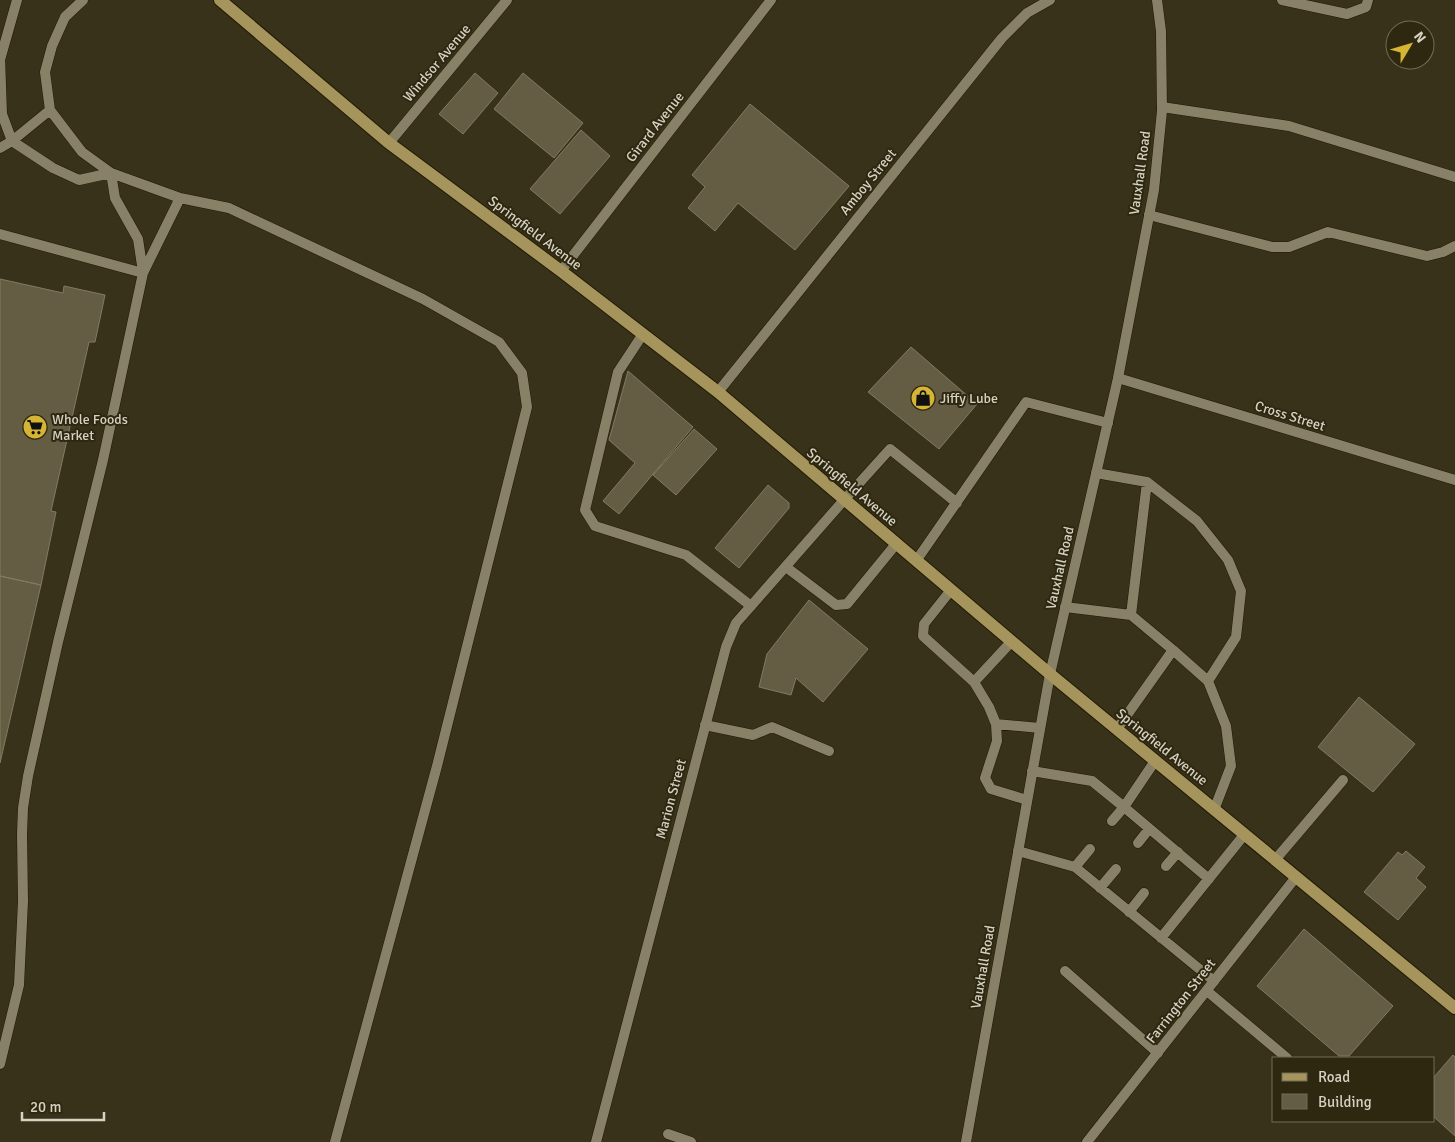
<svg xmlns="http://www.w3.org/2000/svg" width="1455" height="1142" font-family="Signika,sans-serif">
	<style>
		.building { fill: #645c43; stroke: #837b61 }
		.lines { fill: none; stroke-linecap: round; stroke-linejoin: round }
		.service-casing { stroke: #201a03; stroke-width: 11 }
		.minor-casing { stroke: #201a03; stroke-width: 11 }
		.tertiary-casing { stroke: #201a03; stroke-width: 11 }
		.primary-casing { stroke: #201a03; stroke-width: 14 }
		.service { stroke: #898167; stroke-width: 10 }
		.minor { stroke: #898167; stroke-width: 10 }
		.tertiary { stroke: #898167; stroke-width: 10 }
		.primary { stroke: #a5945c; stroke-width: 12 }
		.labels { text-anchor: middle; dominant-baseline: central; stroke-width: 4; stroke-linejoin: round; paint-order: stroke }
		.street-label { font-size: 14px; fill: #d5d1c3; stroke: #2f2810 }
		.poi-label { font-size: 14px; fill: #d5d1c3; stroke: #2f2810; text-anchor: start }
	</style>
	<rect width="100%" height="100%" fill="#39321a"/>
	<path class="building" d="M 475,73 L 498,93 L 463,134 L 439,114 Z
		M 523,73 L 583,123 L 554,158 L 494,109 Z
		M 750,104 L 849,186 L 795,250 L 738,203 L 715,231 L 688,208 L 705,187 L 692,175 Z
		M 581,130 L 610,156 L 560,214 L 530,189 Z
		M 0,279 L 63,293 L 64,286 L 105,295 L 95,342 L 89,342 L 51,511 L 56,512 L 41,585 L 0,576 Z
		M 911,347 L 977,404 L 939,449 L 868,392 Z
		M 628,371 L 693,427 L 619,514 L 603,501 L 635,463 L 609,440 Z
		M 694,429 L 717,449 L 676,495 L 653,475 Z
		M 768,485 L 789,503 L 789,508 L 739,568 L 715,548 Z
		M 0,576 L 41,585 L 0,763 Z
		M 809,600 L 868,649 L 823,702 L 796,678 L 791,695 L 759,687 L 767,654 Z
		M 1359,697 L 1415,744 L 1373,792 L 1318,747 Z
		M 1406,851 L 1425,867 L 1416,878 L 1426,887 L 1398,920 L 1364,892 L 1398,852 L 1402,855 Z
		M 1304,929 L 1393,1006 L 1349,1056 L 1339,1056 L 1257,986 Z
		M 1453,1055 L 1455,1057 L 1455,1136 L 1434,1117 L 1434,1077 Z"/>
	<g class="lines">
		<defs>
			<path id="service" d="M 83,0 L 65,17 L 52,46 L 45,72 L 50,110 L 82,152 L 111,173 L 180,198 L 229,208 L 423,299 L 499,342 L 522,373 L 527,407 L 437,766 L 335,1142
				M 0,57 L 2,114 L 12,141 L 53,168 L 79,180 L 111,173
				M 0,60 L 17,0
				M 1162,107 L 1289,126 L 1455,177
				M 0,148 L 12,141 L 50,110
				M 111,173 L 115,198 L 138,239 L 143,272
				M 1149,215 L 1272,247 L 1289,247 L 1328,232 L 1427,256 L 1443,252 L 1455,246
				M 0,234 L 143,273
				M 643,334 L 618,372 L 585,510 L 595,526 L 686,555 L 751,606
				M 1096,473 L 1147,482 L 1197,521 L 1228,560 L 1241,591 L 1236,637 L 1208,681
				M 844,500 L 890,449 L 957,503
				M 916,561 L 1026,402 L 1108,423
				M 786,567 L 836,605 L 847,604 L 896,544
				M 951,590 L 924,624 L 923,636 L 974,682 L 989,707 L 996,724 L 997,741 L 985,778 L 991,789 L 1027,800
				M 1065,607 L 1131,615 L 1173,650
				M 1131,615 L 1147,482
				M 974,682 L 1012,641
				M 996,724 L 1040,728
				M 705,725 L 753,735 L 772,727 L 829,751
				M 1117,729 L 1173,650 L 1208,681 L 1226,726 L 1231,766 L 1214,810
				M 1155,761 L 1124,807 L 1209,879
				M 1032,771 L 1092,781 L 1124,807 L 1112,821
				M 1138,843 L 1149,829
				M 1018,851 L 1075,867 L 1214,981
				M 1275,860 L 1343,780
				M 1166,866 L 1178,852
				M 1075,867 L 1090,849
				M 1100,888 L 1116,869
				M 1129,912 L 1144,893
				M 1161,938 L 1244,835
				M 1065,971 L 1158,1053
				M 1207,991 L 1287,1058
				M 0,1064 L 19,985 L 23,901 L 22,834 L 23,808 L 28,776 L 58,642 L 103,460 L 143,273 L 180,198
				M 668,1134 L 691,1142"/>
			<path id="minor" d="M 1282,0 L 1347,14 L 1366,7 L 1368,0
				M 389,143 L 507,0
				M 561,271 L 771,0
				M 1118,378 L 1455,480
				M 718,392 L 1002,38 L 1027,13 L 1050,0
				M 596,1142 L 726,647 L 736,623 L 844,500
				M 1087,1142 L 1296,877"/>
			<path id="tertiary" d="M 966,1142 L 1050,674 L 1118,378 L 1154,190 L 1162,111 L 1161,31 L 1157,0"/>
			<path id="primary" d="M 220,0 L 389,143 L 561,271 L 718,392 L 1050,674 L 1455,1008"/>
		</defs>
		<use href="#service" class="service-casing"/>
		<use href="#minor" class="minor-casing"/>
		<use href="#tertiary" class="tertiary-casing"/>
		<use href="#primary" class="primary-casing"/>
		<use href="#service" class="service"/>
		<use href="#minor" class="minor"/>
		<use href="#tertiary" class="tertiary"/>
		<use href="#primary" class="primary"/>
	</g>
	<defs>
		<symbol id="shop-disc" viewBox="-11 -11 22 22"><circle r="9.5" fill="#d6b534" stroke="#2f2810"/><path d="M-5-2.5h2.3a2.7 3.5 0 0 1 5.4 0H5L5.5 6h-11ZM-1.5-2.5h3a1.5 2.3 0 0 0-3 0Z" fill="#111"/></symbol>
		<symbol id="supermarket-disc" viewBox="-11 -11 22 22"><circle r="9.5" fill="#d6b534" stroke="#2f2810"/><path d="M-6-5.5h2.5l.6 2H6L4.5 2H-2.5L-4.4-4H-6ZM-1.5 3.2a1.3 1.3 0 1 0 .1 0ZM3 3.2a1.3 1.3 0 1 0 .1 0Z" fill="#111"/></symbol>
	</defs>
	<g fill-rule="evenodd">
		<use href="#shop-disc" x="909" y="384" width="28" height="28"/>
		<use href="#supermarket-disc" x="21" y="413" width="28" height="28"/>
	</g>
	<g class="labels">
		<g class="street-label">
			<text transform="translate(437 63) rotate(-50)">Windsor Avenue</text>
			<text transform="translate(655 127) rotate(-52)">Girard Avenue</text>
			<text transform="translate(1140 173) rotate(-82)">Vauxhall Road</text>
			<text transform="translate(868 182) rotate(-51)">Amboy Street</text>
			<text transform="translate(535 233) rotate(37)">Springfield Avenue</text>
			<text transform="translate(1290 416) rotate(17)">Cross Street</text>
			<text transform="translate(852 487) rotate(40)">Springfield Avenue</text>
			<text transform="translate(1060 568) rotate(-77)">Vauxhall Road</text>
			<text transform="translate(1162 747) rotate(39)">Springfield Avenue</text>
			<text transform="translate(671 799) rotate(-75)">Marion Street</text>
			<text transform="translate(983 967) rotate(-80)">Vauxhall Road</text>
			<text transform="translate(1181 1001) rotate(-52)">Farrington Street</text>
		</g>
		<g class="poi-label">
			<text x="940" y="398">Jiffy Lube</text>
			<text x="52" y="419">Whole Foods<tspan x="52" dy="16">Market</tspan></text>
		</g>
	</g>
	<rect x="1272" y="1057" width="162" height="65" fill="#2f2810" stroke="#716c58"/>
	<rect x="1282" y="1073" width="25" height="8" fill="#a5945c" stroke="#716c58"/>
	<text x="1318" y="1082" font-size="15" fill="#d5d1c3">Road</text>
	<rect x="1282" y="1094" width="25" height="15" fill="#645c43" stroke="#716c58"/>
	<text x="1318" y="1107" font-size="15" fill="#d5d1c3">Building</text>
	<g transform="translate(1410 45) rotate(52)"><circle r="24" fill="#2f2810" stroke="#716c58"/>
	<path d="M0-4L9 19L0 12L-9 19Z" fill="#d6b534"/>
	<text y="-8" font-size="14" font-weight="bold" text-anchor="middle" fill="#d5d1c3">N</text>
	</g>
	<path d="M22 1112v8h82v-8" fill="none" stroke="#d5d1c3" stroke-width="2.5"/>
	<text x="30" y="1112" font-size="15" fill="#d5d1c3" stroke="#2f2810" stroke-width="4" paint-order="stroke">20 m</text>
</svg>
